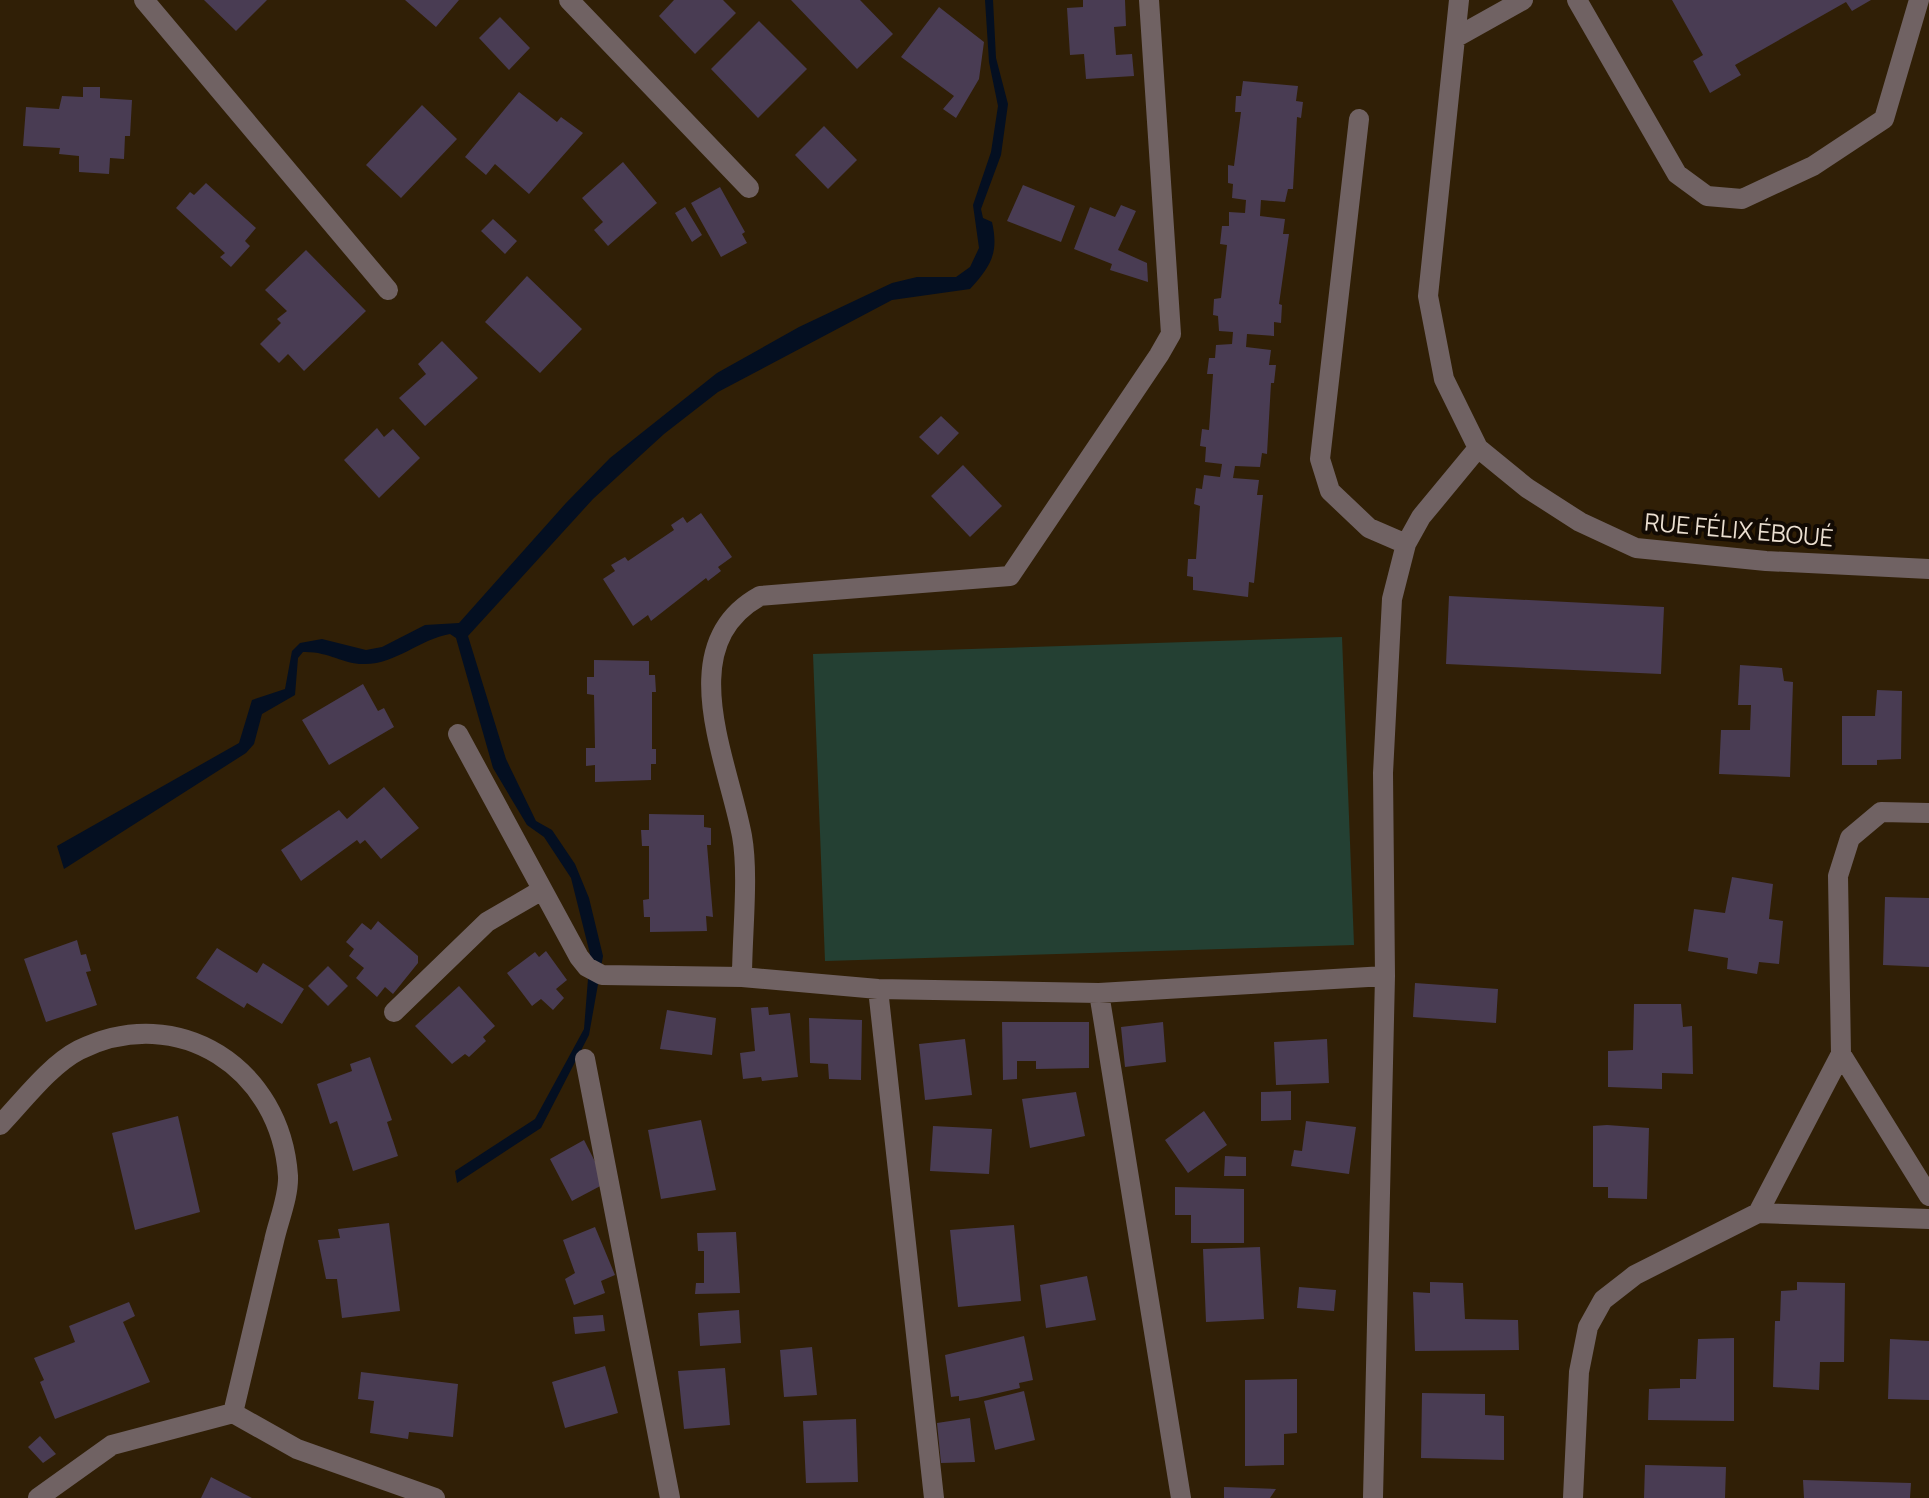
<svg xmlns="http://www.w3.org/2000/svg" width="1929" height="1498" font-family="Manrope,sans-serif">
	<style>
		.green { fill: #244033 }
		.water { fill: #040f21 }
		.building { fill: #493c53 }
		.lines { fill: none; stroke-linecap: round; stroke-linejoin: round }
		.minor { stroke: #706263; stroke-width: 20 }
		.labels { text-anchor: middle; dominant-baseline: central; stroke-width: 8; stroke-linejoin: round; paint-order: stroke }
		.street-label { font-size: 24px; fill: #ebdfd1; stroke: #120a03 }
	</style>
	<rect width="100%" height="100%" fill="#301f06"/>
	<path class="green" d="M 1342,637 L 1354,945 L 825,961 L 813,654 Z"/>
	<path class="water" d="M 985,0 L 993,0 L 996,58 L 1008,104 L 1001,155 L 981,209 L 983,218 L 992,222 C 999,253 991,266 970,289 L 892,300 L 718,392 L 664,434 L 593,499 L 468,636 L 506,759 L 536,821 L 552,830 L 575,864 L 589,898 L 603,956 L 589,1035 L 541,1128 L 457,1183 L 455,1171 L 535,1119 L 584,1029 L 590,954 L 571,878 L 544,837 L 527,825 L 493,768 L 456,638 L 450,634 C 420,639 396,664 365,664 C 344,665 329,651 303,652 L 298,658 L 295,695 L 262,714 L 254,744 L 246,753 L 64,869 L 57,846 L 239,743 L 252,700 L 285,689 L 292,651 L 300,643 L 322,639 L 366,650 L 382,647 L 425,625 L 459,623 L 566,503 L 610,458 L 717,373 L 799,327 L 892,283 L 917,277 L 956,277 L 970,267 L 979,248 L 973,205 L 991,152 L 998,106 L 989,62 Z"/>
	<path class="building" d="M 204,0 L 267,0 L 236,31 Z
		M 405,0 L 459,0 L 436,27 Z
		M 674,0 L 723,0 L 736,13 L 695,54 L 659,16 Z
		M 791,0 L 860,0 L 893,34 L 857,69 Z
		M 1083,0 L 1125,0 L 1126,26 L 1114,27 L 1116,55 L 1132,54 L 1134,76 L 1086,79 L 1084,54 L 1070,55 L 1067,8 L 1083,7 Z
		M 1672,0 L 1871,0 L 1852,11 L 1846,2 L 1735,65 L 1741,75 L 1710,93 L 1693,61 L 1703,55 Z
		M 939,7 L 984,42 L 979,79 L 956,118 L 943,109 L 954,96 L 901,57 Z
		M 500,17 L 530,48 L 509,70 L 479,38 Z
		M 759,21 L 807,69 L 758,118 L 711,69 Z
		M 1243,81 L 1298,86 L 1296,101 L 1303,102 L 1301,118 L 1297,117 L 1293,189 L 1288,189 L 1285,202 L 1261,200 L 1260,216 L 1285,219 L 1283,234 L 1289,234 L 1279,304 L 1282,305 L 1281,323 L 1274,322 L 1274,336 L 1247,334 L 1246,347 L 1271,350 L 1269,365 L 1276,365 L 1274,383 L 1271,383 L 1267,454 L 1262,453 L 1260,467 L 1235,466 L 1233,478 L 1259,480 L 1257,495 L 1263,495 L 1254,583 L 1249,582 L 1248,597 L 1193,590 L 1193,577 L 1187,576 L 1188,559 L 1196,559 L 1200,506 L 1194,504 L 1196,488 L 1202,489 L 1204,475 L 1220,477 L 1222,464 L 1205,462 L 1206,447 L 1200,446 L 1202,429 L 1209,430 L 1213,374 L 1207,374 L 1209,358 L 1215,358 L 1216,345 L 1232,344 L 1233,332 L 1219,331 L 1218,316 L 1213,315 L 1214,299 L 1221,298 L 1227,245 L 1220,244 L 1222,226 L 1229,226 L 1229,212 L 1245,213 L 1246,200 L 1232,198 L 1233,184 L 1228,183 L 1228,165 L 1234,166 L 1241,112 L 1235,112 L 1236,96 L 1241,96 Z
		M 83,87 L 100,87 L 100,98 L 132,100 L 130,136 L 125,136 L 124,159 L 110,158 L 109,174 L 79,172 L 79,156 L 59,154 L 60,148 L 23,146 L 26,107 L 59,109 L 62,96 L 83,97 Z
		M 519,92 L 557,122 L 561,117 L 583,133 L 529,194 L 495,164 L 486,175 L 465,157 Z
		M 422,105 L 457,139 L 401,198 L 366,165 Z
		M 824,126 L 857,160 L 828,189 L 795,155 Z
		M 623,162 L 657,203 L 608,246 L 594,230 L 603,222 L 582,198 Z
		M 206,183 L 256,228 L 245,241 L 250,246 L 231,267 L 220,257 L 225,253 L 176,208 L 190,192 L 194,195 Z
		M 1023,185 L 1075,206 L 1061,242 L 1007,221 Z
		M 720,187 L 745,232 L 742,234 L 747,243 L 721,257 L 691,203 Z
		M 1121,205 L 1136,211 L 1118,250 L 1147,263 L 1148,282 L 1110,270 L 1112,264 L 1074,249 L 1090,207 L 1115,217 Z
		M 685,207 L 702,235 L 692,242 L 675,213 Z
		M 493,219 L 517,241 L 505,254 L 481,231 Z
		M 306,250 L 366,311 L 304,371 L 288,354 L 279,363 L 260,344 L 281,323 L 277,319 L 287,311 L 265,290 Z
		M 527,276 L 582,329 L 540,373 L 485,322 Z
		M 442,341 L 478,378 L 425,426 L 399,398 L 426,374 L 418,364 Z
		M 941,416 L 959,433 L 938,455 L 919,437 Z
		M 377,428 L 384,437 L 393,429 L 420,458 L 379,498 L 344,460 Z
		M 963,465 L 1002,506 L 970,537 L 931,496 Z
		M 701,513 L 732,557 L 718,567 L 721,571 L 708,581 L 706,578 L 651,621 L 648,615 L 633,626 L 603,579 L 615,571 L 611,565 L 625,557 L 628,561 L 674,530 L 671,525 L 683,517 L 687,523 Z
		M 1449,596 L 1664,607 L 1661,674 L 1446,664 Z
		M 594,660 L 649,661 L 649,675 L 655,675 L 656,692 L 652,692 L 652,749 L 656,749 L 656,764 L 651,764 L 651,780 L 595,782 L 595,765 L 586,766 L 586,748 L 595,748 L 594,695 L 587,694 L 587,677 L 594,677 Z
		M 1740,665 L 1782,668 L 1784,681 L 1793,682 L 1790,777 L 1719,774 L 1721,730 L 1750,730 L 1751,705 L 1738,705 Z
		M 363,684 L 378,711 L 384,708 L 394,727 L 329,765 L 302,720 Z
		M 1877,690 L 1902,691 L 1901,759 L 1877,760 L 1877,765 L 1842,765 L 1842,716 L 1875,716 Z
		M 384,787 L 419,828 L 381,859 L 365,840 L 360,844 L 357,840 L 301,881 L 281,850 L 339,810 L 347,819 Z
		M 649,814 L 704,815 L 704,827 L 711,828 L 711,845 L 707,845 L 713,917 L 706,916 L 707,931 L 650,932 L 650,917 L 644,917 L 643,900 L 649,899 L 649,846 L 642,846 L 641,830 L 649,830 Z
		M 1732,877 L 1773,884 L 1769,919 L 1783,921 L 1779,964 L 1759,962 L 1757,974 L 1727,969 L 1728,958 L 1688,951 L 1694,909 L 1725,913 Z
		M 1885,897 L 1929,898 L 1929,967 L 1883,965 Z
		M 378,921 L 418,956 L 418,963 L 393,994 L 385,987 L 377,997 L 356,978 L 364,968 L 349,956 L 354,949 L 346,942 L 362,923 L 371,930 Z
		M 77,940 L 81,955 L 86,954 L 91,971 L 86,972 L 97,1005 L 46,1022 L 24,959 Z
		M 217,948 L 257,973 L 263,963 L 304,989 L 282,1024 L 247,1003 L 244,1008 L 196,978 Z
		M 546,951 L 567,980 L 556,989 L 564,998 L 553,1010 L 541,999 L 532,1006 L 507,973 L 535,952 L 539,957 Z
		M 328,966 L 348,986 L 328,1006 L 308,986 Z
		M 1415,983 L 1498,989 L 1496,1023 L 1413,1017 Z
		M 459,986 L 495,1026 L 483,1037 L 486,1041 L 469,1057 L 465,1054 L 452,1064 L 415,1026 Z
		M 1634,1004 L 1681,1004 L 1683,1027 L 1692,1026 L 1693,1074 L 1662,1073 L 1662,1089 L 1608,1087 L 1608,1051 L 1633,1050 Z
		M 768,1007 L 769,1015 L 790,1013 L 798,1077 L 762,1081 L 761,1077 L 743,1079 L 740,1053 L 755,1051 L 751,1008 Z
		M 667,1010 L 716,1018 L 712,1055 L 660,1049 Z
		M 809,1018 L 862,1020 L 861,1080 L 829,1079 L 828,1064 L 810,1063 Z
		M 1002,1022 L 1089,1022 L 1089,1068 L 1036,1069 L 1036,1061 L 1017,1061 L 1017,1079 L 1003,1080 Z
		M 1163,1022 L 1166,1062 L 1125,1067 L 1121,1027 Z
		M 965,1039 L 972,1095 L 925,1100 L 919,1044 Z
		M 1327,1039 L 1329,1083 L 1276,1085 L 1274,1042 Z
		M 370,1057 L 392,1120 L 387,1122 L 398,1156 L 353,1171 L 337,1121 L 330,1124 L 317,1084 L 352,1071 L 350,1064 Z
		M 1291,1091 L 1291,1120 L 1261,1121 L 1261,1092 Z
		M 1076,1092 L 1085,1136 L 1030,1148 L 1022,1099 Z
		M 1204,1111 L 1227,1145 L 1188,1173 L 1165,1140 Z
		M 178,1116 L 200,1212 L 135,1230 L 112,1133 Z
		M 701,1120 L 716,1190 L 661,1199 L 648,1130 Z
		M 1306,1121 L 1356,1127 L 1349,1174 L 1291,1166 L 1294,1150 L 1302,1151 Z
		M 1607,1125 L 1649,1128 L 1647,1199 L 1608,1198 L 1608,1187 L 1593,1187 L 1593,1126 Z
		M 933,1126 L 992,1129 L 989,1174 L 930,1171 Z
		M 584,1140 L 606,1183 L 572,1201 L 550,1159 Z
		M 1225,1156 L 1246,1157 L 1246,1176 L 1224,1176 Z
		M 1175,1187 L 1244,1189 L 1244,1243 L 1191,1243 L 1191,1215 L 1175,1215 Z
		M 389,1223 L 400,1311 L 342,1318 L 337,1279 L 326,1279 L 318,1240 L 340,1238 L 338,1229 Z
		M 1014,1225 L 1021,1301 L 958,1307 L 950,1230 Z
		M 595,1227 L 615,1275 L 601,1281 L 605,1293 L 574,1305 L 565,1279 L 575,1273 L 563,1240 Z
		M 736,1232 L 740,1293 L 695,1294 L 696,1283 L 704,1283 L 704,1251 L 698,1251 L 697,1233 Z
		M 1260,1247 L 1264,1319 L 1206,1322 L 1203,1249 Z
		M 1087,1276 L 1096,1320 L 1046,1328 L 1040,1285 Z
		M 1430,1282 L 1463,1283 L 1465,1319 L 1518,1320 L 1519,1350 L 1415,1351 L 1413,1292 L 1430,1293 Z
		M 1797,1282 L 1845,1283 L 1844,1362 L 1820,1362 L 1819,1390 L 1773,1387 L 1775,1321 L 1780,1321 L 1781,1291 L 1797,1290 Z
		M 1299,1287 L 1336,1290 L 1334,1311 L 1297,1308 Z
		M 129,1302 L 135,1316 L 123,1322 L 150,1382 L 55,1419 L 40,1382 L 44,1380 L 34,1358 L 75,1342 L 69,1326 Z
		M 739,1310 L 741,1343 L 700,1346 L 698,1313 Z
		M 603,1315 L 605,1331 L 575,1334 L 573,1317 Z
		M 1024,1336 L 1033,1380 L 1019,1383 L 1020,1388 L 977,1398 L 959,1401 L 959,1396 L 951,1397 L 945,1355 Z
		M 1734,1338 L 1734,1421 L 1648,1420 L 1649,1389 L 1680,1388 L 1680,1379 L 1696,1379 L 1698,1339 Z
		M 1890,1339 L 1929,1341 L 1929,1400 L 1888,1399 Z
		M 812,1347 L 817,1395 L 784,1397 L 780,1350 Z
		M 605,1366 L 618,1413 L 565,1428 L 552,1382 Z
		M 725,1368 L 730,1425 L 684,1429 L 678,1371 Z
		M 361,1372 L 458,1384 L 453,1437 L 409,1432 L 408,1439 L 370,1433 L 374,1401 L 358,1399 Z
		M 1297,1379 L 1297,1433 L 1284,1434 L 1284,1465 L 1245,1466 L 1245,1380 Z
		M 1024,1391 L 1035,1440 L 995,1450 L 984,1401 Z
		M 1422,1393 L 1485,1394 L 1485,1415 L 1504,1416 L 1504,1460 L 1421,1458 Z
		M 970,1418 L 975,1462 L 941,1463 L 937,1423 Z
		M 856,1419 L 858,1482 L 806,1483 L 803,1421 Z
		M 40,1436 L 56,1454 L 43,1463 L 28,1447 Z
		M 1645,1465 L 1726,1467 L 1725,1498 L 1644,1498 Z
		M 211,1477 L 252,1498 L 201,1498 Z
		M 1803,1480 L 1911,1483 L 1910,1498 L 1804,1498 Z
		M 1224,1487 L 1276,1489 L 1270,1498 L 1224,1498 Z"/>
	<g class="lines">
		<path class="minor" d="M 144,0 L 388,290
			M 569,0 L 749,188
			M 1459,0 L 1428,296 L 1444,379 L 1478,448 L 1527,488 L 1580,522 L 1636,548 L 1766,561 L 1929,569
			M 1577,0 L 1677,174 L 1707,196 L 1742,199 L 1813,166 L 1884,119 L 1919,0
			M 1455,38 L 1523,0
			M 1359,119 L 1320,459 L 1330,491 L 1369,528 L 1406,544
			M 458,734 L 579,957 L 587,967 L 602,975 L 742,977 L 878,989 L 1099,993 L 1385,976
			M 1929,813 L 1881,812 L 1850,838 L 1838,876 L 1841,1054 L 1929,1196
			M 742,977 C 742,935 749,875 742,836 C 728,760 671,645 760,596 L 1010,576 L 1159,355 L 1171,334 L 1149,0
			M 878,989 L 934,1498
			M 1099,993 L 1181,1498
			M 394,1012 L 487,922 L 542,890
			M 585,1059 L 670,1498
			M 0,1125 C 23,1101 50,1065 79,1050 C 179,1001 281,1069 288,1176 C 289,1196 278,1222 274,1241 C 260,1298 247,1355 233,1413
			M 1758,1213 L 1841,1054
			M 233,1413 L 297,1449 L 435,1498
			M 38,1498 L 112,1445 L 233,1413
			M 1373,1498 L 1385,976 L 1383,773 L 1392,599 L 1406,544 L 1421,517 L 1478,448
			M 1573,1498 L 1579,1372 L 1588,1327 L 1603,1300 L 1635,1275 L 1758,1213 L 1929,1219"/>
	</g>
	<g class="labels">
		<g class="street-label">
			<text transform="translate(1739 529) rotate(5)">RUE FÉLIX ÉBOUÉ</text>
		</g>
	</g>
</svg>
